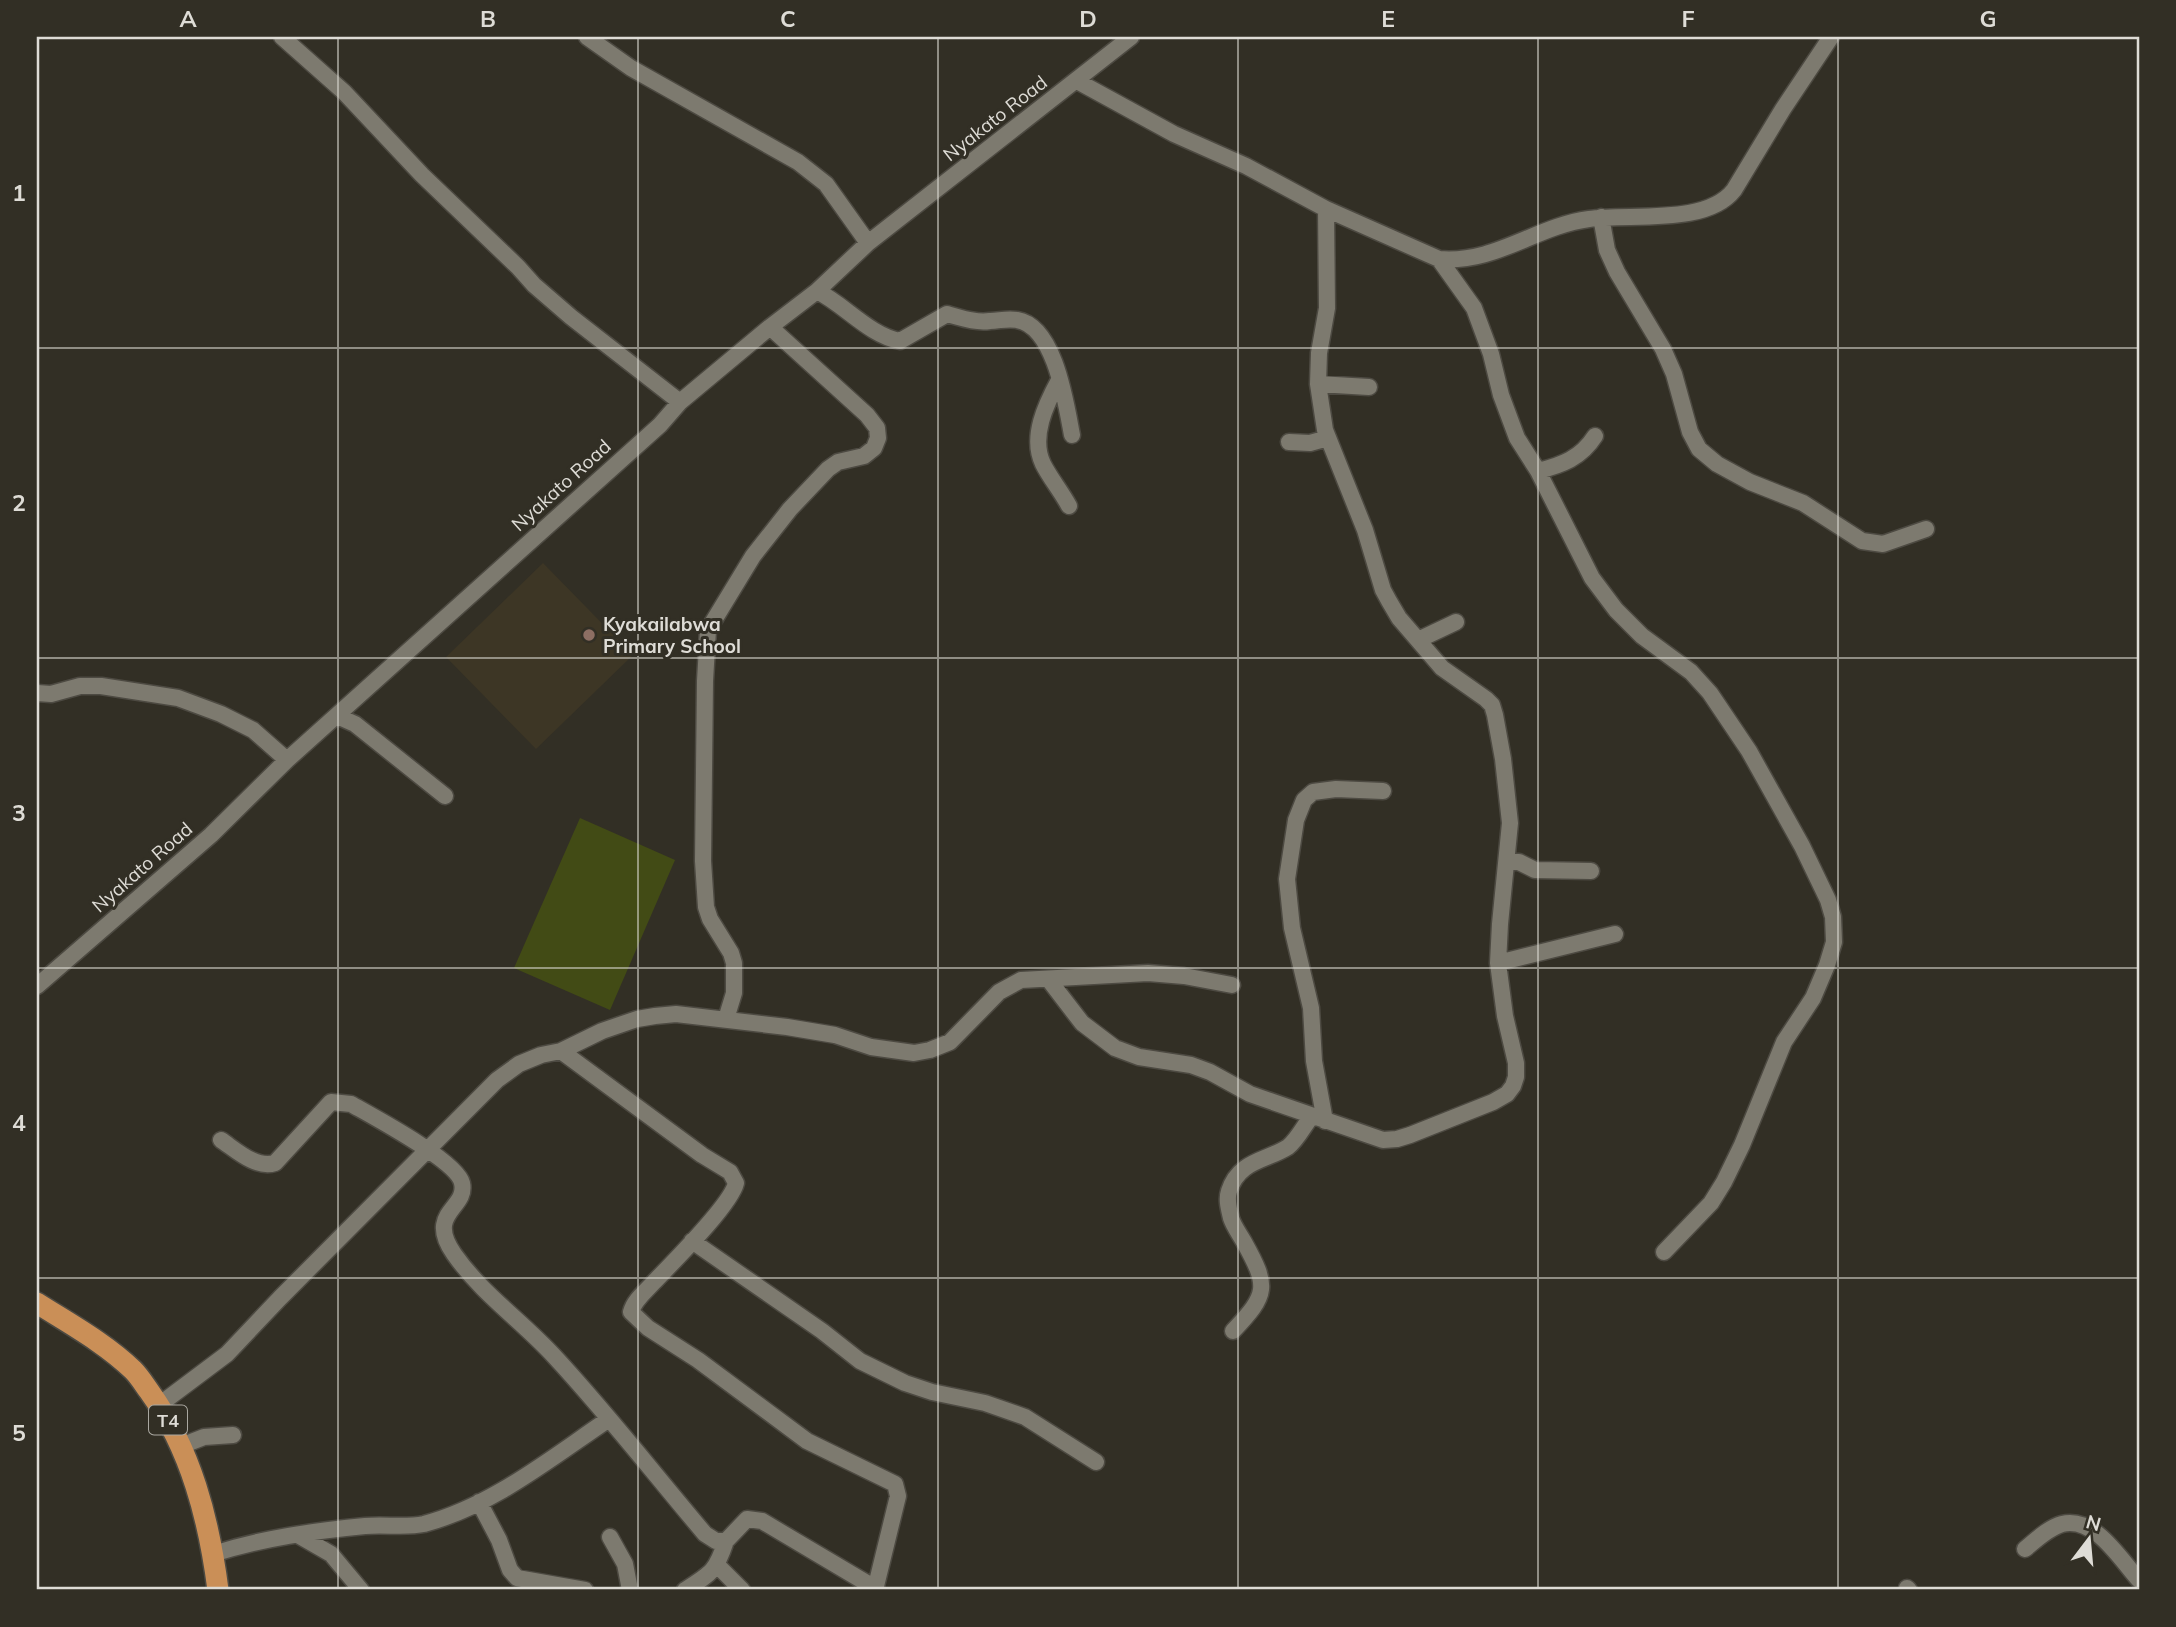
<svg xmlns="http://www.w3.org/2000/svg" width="2176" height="1627" font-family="Mulish,sans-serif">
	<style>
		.education { fill: #3d3625 }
		.pitch { fill: #424b15 }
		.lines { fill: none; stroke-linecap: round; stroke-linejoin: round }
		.minor-casing { stroke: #4d4a42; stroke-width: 19 }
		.highway-casing { stroke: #4d4a42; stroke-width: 24 }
		.minor { stroke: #7d7a6f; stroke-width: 16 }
		.highway { stroke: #ca8f57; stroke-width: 21 }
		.grid { fill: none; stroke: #dedcd6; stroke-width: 2; stroke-opacity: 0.55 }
		.education-dot { fill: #8d6e63; stroke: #322f25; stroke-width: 2.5 }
		.labels { text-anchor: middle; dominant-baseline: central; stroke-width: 6; stroke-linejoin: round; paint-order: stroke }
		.shield { fill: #322f25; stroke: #aaa8a1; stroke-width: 2 }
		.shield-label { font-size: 18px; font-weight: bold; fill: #dedcd6 }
		.street-label { font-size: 19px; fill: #dedcd6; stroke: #322f25 }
		.poi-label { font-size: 19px; font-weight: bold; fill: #dedcd6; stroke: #322f25; text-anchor: start }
		.neatline { fill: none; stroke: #dedcd6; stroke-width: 2.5 }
		.grid-label { font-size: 23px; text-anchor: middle; font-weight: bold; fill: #dedcd6 }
	</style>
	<rect width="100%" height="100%" fill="#322f25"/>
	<path class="education" d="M 543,563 L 633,655 L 536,749 L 446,657 Z"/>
	<path class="pitch" d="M 580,818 L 675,860 L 610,1010 L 514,968 Z"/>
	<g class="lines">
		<defs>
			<path id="minor" d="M 282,37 L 344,92 L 422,175 L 518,267 L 534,285 L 571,317 L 680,402
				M 587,37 L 631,68 L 798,162 L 826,184 L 868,243
				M 1077,81 L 1174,134 L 1246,166 L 1326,209 L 1439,259 C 1495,264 1536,226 1589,219 C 1630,213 1706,226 1734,190 L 1783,109 L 1831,37
				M 1601,217 L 1607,250 L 1617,272 L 1663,349 L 1674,374 L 1690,432 L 1699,449 L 1717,464 L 1750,482 L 1803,503 L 1862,541 L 1883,544 L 1926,529
				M 1439,259 L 1474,308 L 1491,354 L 1501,395 L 1517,438 L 1538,471 L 1592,578 L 1616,610 L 1642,636 L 1691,672 L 1710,693 L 1749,751 L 1802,846 L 1828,900 L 1833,917 L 1834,942 L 1827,965 L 1813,998 L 1784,1042 L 1742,1145 L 1724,1182 L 1711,1203 L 1664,1252
				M 817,291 C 845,305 869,335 900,341 L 947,314 C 962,318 975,323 990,321 C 999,321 1007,318 1017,320 C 1055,326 1066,404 1072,435
				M 1059,380 C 1046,404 1030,437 1043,464 C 1050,478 1061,491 1069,506
				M 1318,384 L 1369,387
				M 1289,442 L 1310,443 L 1328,438
				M 1538,471 C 1562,465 1581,458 1595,436
				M 1418,640 L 1456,622
				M 37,693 L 51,694 L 80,686 L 101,686 L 178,698 L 221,714 L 253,730 L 287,760
				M 337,716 L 355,724 L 445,796
				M 1508,862 L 1519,862 L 1535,870 L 1591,871
				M 1498,963 L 1615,934
				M 1049,980 L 1082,1023 L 1115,1048 L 1139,1057 L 1191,1065 L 1210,1072 L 1250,1094 L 1383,1140 L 1397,1139 L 1410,1135 L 1493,1102 L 1507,1094 L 1513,1086 L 1516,1077 L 1516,1063 L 1505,1016 L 1498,963 L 1500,924 L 1510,823 L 1503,759 L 1495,715 L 1492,705 L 1486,699 L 1442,668 L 1399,618 L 1389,601 L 1383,590 L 1365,530 L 1325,430 L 1318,384 L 1319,353 L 1327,308 L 1326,209
				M 37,986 L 211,835 L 287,760 L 660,425 L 680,402 L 770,327 L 817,291 L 868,243 L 1131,37
				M 726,1019 L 734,993 L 734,963 L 731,953 L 710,919 L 706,907 L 703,861 L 705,681 L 708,630 L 753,556 L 790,509 L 828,469 L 838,462 L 864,456 L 874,448 L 878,438 L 877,428 L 867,415 L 770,327
				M 561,1051 L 702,1155 L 730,1172 L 736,1183 C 731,1205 672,1263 654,1282 C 646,1291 634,1300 631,1312 L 648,1328 L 698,1360 L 807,1441 L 895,1484 L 898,1496 L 875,1590
				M 1325,1121 L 1314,1061 L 1311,1008 L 1292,928 L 1287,879 L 1296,820 L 1304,800 L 1313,792 L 1336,789 L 1383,791
				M 221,1140 C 236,1150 256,1169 275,1163 L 331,1102 L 351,1104 C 372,1116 457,1161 462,1183 C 468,1209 425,1212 454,1254 C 482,1294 522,1321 554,1356 C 607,1413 655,1475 705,1534 L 716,1541 L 726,1541 L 747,1519 L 762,1521 L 875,1588
				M 692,1241 L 822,1331 L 860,1361 L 905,1383 L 932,1392 L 985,1403 L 1025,1417 L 1096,1462
				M 1233,1331 C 1268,1294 1269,1287 1244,1242 C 1239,1233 1234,1227 1231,1218 C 1229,1209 1226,1200 1229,1191 C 1239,1160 1266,1161 1288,1147 C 1297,1140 1304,1126 1311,1117
				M 159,1405 L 227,1354 L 280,1298 L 497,1080 L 519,1064 L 541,1055 L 561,1051 L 602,1031 L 637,1019 L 655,1016 L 676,1014 L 787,1027 L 835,1035 L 871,1047 L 914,1053 L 930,1050 L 950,1042 L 999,992 L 1021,980 L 1148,973 L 1184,976 L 1232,985
				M 181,1446 L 204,1437 L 233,1435
				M 479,1502 L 499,1540 L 510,1570 L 517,1578 L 585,1590
				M 298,1535 L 331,1554 L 361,1590
				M 610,1537 L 625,1564 L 630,1590
				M 2025,1549 C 2036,1540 2048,1528 2062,1524 C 2095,1516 2120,1559 2139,1580
				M 213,1554 C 263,1538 314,1531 365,1526 C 385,1524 405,1528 424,1524 C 492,1506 551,1458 609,1419
				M 718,1566 L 742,1590
				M 1907,1588 L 1909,1590
				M 685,1590 C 712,1573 716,1571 726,1541"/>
			<path id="highway" d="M 37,1303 C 70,1324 105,1343 133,1370 C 139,1376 144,1384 149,1391 C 191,1449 209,1520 218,1590"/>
		</defs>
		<use href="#minor" class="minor-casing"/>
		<use href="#highway" class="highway-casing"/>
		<use href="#minor" class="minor"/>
		<use href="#highway" class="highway"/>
	</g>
	<path class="grid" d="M 338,37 L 338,1590M 638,37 L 638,1590M 938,37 L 938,1590M 1238,37 L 1238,1590M 1538,37 L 1538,1590M 1838,37 L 1838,1590M 37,348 L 2139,348M 37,658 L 2139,658M 37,968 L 2139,968M 37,1278 L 2139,1278"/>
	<circle class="education-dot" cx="589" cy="635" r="7"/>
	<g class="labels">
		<rect class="shield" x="149" y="1405.5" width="38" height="29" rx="5"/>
		<g class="shield-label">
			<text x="168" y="1420">T4</text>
		</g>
		<g class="street-label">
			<text transform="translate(995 118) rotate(-38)">Nyakato Road</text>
			<text transform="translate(561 485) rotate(-42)">Nyakato Road</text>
			<text transform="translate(142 867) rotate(-41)">Nyakato Road</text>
		</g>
		<g class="poi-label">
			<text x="603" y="624">Kyakailabwa<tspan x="603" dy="22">Primary School</tspan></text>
		</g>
	</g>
	<rect width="2176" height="1627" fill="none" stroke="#322f25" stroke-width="77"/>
	<g transform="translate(2089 1539) rotate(16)" stroke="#322f25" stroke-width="5" paint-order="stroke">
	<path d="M0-5L12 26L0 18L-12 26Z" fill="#dedcd6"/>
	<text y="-10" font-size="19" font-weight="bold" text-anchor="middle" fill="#dedcd6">N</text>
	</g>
	<rect x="38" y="38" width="2100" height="1550" class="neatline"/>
	<g class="grid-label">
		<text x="188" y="27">A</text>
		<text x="488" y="27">B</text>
		<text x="788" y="27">C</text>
		<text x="1088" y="27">D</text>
		<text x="1388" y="27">E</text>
		<text x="1688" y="27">F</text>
		<text x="1988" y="27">G</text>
		<text x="19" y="201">1</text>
		<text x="19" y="511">2</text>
		<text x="19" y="821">3</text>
		<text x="19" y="1131">4</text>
		<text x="19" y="1441">5</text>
	</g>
</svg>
